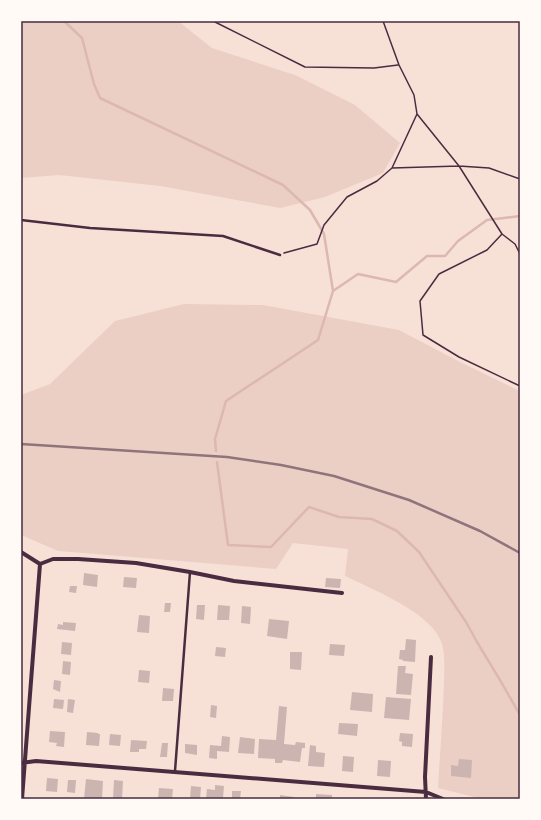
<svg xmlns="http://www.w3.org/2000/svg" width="541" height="820" font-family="'Golos Text',sans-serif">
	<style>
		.green { fill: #ebcfc5 }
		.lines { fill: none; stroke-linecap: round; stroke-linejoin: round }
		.stream { stroke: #dcb8b0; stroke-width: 2.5 }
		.building { fill: #ccb4b1 }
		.path { stroke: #4a2c40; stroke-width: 1.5 }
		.service { stroke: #4a2c40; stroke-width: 2.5 }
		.minor { stroke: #4a2c40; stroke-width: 4 }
		.rail { stroke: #8f747c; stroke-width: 2.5 }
		.neatline { fill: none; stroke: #4a2c40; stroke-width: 1.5 }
	</style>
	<rect width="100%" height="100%" fill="#f7e1d7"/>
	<path class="green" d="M 21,21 L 178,21 L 212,48 L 295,75 L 355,105 L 400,143 L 383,173 L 325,197 L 280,208 L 160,186 L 59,175 L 21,178 Z
		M 184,304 L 263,305 L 399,330 L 460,362 L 520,391 L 520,799 L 482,799 L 438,788 C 440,752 443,717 444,681 C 444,668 446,651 440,639 C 427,611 372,589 345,576 L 348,549 L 293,543 L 276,569 L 58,551 L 21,535 L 21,395 L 50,384 L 115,321 Z"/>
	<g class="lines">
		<path class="stream" d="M 64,21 L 82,38 L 94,84 L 100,98 L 283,185 L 310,210 L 324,234 L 333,291 L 318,340 L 226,401 L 215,439 L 216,451
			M 333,291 L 358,274 L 396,282 L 427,256 L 445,256 L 458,241 L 487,220 L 520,216
			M 217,462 L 228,545 L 271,547 L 309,507 L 339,517 L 372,519 L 397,531 L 419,552 L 466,622 L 477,642 L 500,680 L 520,715"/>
	</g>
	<path class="building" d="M 84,573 L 98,575 L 97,587 L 83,585 Z
		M 124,577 L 137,578 L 136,588 L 123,587 Z
		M 326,578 L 341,579 L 340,588 L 325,587 Z
		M 70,586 L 77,586 L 76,593 L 69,592 Z
		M 165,603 L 171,603 L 170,612 L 164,612 Z
		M 197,605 L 205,605 L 204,620 L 196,619 Z
		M 218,605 L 230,606 L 229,620 L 217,620 Z
		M 242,606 L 251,607 L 250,624 L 241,623 Z
		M 139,615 L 150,616 L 149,633 L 137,632 Z
		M 269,619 L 289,621 L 287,639 L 267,636 Z
		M 63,622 L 76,623 L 75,631 L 57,629 L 58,624 L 63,625 Z
		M 406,639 L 416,640 L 415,662 L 403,661 L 403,660 L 399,659 L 400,650 L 405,650 Z
		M 62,642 L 72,643 L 71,655 L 61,654 Z
		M 330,644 L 345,645 L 344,656 L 329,655 Z
		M 216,647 L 226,648 L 225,657 L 215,656 Z
		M 290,652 L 302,652 L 301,670 L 290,669 Z
		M 63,661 L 71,662 L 70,675 L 62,674 Z
		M 398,666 L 406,666 L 405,673 L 413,674 L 411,695 L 396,694 Z
		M 139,670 L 150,671 L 149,683 L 138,682 Z
		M 54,680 L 61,681 L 60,692 L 53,689 Z
		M 163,688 L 174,689 L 173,701 L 162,701 Z
		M 352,692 L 373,694 L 372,712 L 350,710 Z
		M 386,697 L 411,699 L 409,720 L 384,718 Z
		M 54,699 L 64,700 L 63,709 L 53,708 Z
		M 68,699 L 75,700 L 73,713 L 67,712 Z
		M 211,705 L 217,706 L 216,718 L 210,717 Z
		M 279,706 L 287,707 L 284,744 L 295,745 L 296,742 L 305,743 L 305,748 L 302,748 L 300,762 L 283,760 L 282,763 L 275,763 L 275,759 L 258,758 L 259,739 L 276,740 Z
		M 339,723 L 358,724 L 357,736 L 338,734 Z
		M 50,731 L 65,732 L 64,747 L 56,746 L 57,743 L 49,742 Z
		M 87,732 L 98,733 L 98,734 L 100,734 L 99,746 L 86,745 Z
		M 400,733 L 413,734 L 412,747 L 402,746 L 402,742 L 399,741 Z
		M 110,734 L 121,735 L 120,746 L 109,745 Z
		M 222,736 L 230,737 L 229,752 L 217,751 L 217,759 L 209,758 L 210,745 L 221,746 Z
		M 240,737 L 255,739 L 254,754 L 238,753 Z
		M 131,740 L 147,741 L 146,749 L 139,749 L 139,752 L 130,752 Z
		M 162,743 L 168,743 L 167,757 L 160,757 Z
		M 185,744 L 197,745 L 197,755 L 185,753 Z
		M 310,745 L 316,746 L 316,752 L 325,753 L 324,767 L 308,766 Z
		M 343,756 L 354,757 L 353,772 L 342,771 Z
		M 459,759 L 472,760 L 471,778 L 451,776 L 451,765 L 458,766 Z
		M 378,760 L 391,761 L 390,777 L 377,776 Z
		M 47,778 L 58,779 L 57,792 L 46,791 Z
		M 86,779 L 103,781 L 102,799 L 84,799 Z
		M 68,780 L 76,780 L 75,793 L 67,792 Z
		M 114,780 L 123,781 L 122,799 L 113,799 Z
		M 215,785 L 224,786 L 223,798 L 221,798 L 221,799 L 206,799 L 207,789 L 215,790 Z
		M 191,786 L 201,787 L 200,799 L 190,799 Z
		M 159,788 L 173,789 L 172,799 L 158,799 Z
		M 232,791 L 241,791 L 240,799 L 232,799 Z
		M 316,794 L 332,795 L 332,799 L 316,799 Z
		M 280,795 L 294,797 L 293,799 L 280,799 Z"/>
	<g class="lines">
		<path class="path" d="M 213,21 L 305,67 L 374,68 L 398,65
			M 383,21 L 399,65 L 414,95 L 417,114 L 459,166 L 489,168 L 520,179
			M 392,168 L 459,166 L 502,234 L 487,250 L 439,274 L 420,301 L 423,335 L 459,357 L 520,386
			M 502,234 L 515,244 L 520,254
			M 284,253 L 317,244 L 324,225 L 347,197 L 377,181 L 392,168 L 417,114"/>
		<path class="service" d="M 21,220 L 90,228 L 223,236 L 280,255
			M 175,771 L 190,572"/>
		<path class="minor" d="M 21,552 L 40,564
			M 40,564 L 53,559 L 78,559 L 136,563 L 190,572 L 234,581 L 342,593
			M 21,763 L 36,761 L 426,792 L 443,799
			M 22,799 L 40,564
			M 426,799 L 425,777 L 431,657"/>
		<path class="rail" d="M 21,444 L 227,457 L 281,465 L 334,476 L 409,500 L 480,531 L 520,553"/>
	</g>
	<rect width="541" height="820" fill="none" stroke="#fffaf5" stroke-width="44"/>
	<rect x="22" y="22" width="497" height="776" class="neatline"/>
</svg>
